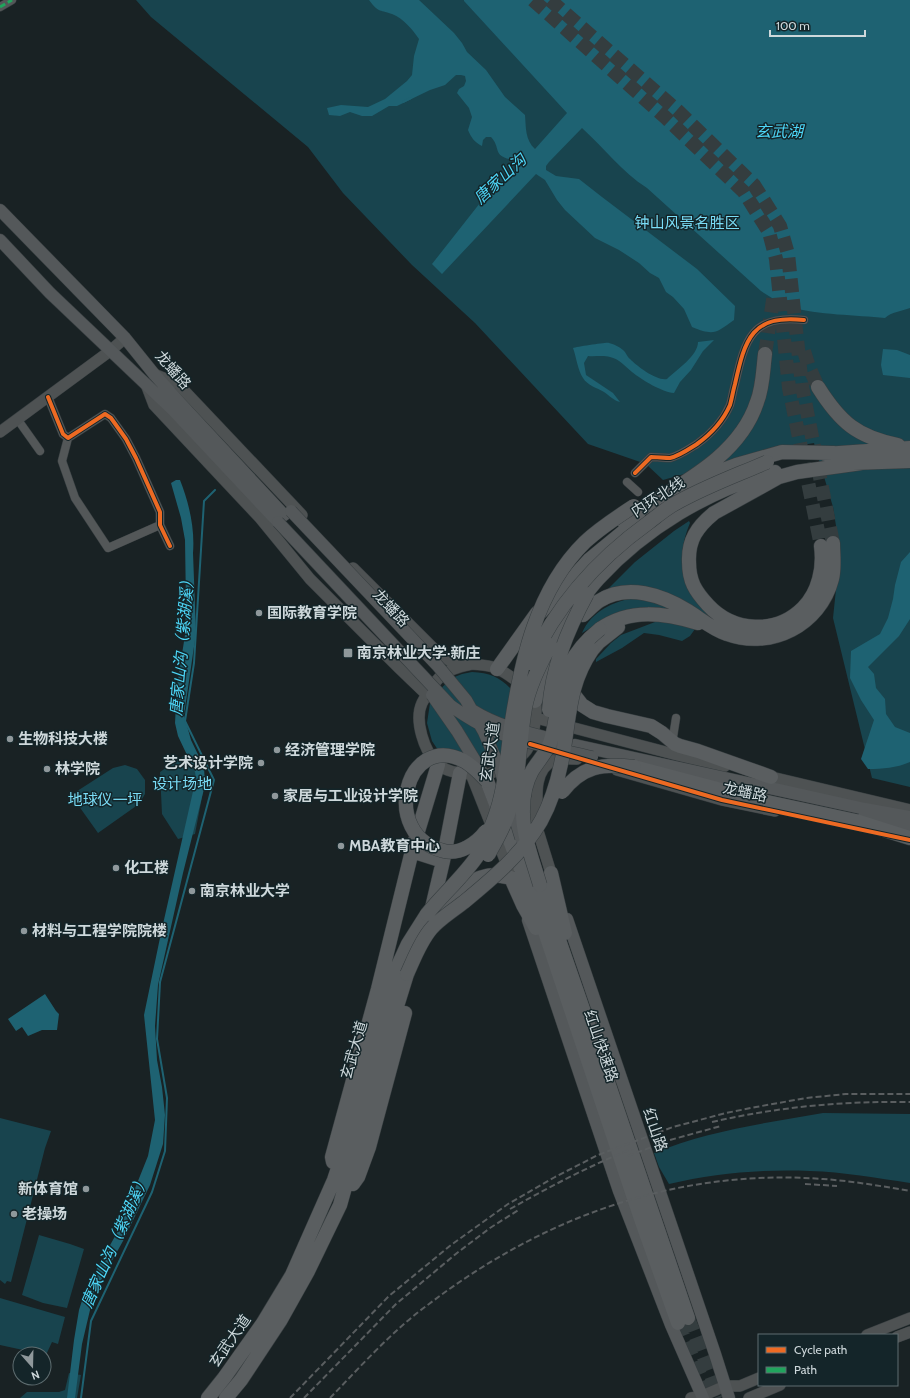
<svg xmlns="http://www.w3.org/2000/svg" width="910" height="1398" font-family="Cabin,'Noto Sans SC',sans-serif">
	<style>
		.green { fill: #18444e }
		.water { fill: #1e6272 }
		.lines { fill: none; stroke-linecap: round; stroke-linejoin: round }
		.stream { stroke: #1e6272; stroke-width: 2 }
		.highway-tunnel { stroke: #343d3f; stroke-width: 14; stroke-dasharray: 14 7; stroke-linecap: butt }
		.street-casing { stroke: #373e40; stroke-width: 9 }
		.secondary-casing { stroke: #373e40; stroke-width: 12 }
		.primary-casing { stroke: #373e40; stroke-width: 13 }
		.highway-casing { stroke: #373e40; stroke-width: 15 }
		.street { stroke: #535758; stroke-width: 8 }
		.secondary { stroke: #4e5253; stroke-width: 11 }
		.primary { stroke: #54585a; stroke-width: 12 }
		.highway { stroke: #5a5e60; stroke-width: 14 }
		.rail { stroke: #5a5e60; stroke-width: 2; stroke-dasharray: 6 3; stroke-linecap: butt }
		.primary-bridge-casing { stroke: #373e40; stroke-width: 13; stroke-linecap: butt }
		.highway-bridge-casing { stroke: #373e40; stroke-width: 15; stroke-linecap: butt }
		.primary-bridge { stroke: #54585a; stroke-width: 12 }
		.highway-bridge { stroke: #5a5e60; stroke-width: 14 }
		.quiet { stroke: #20a55d; stroke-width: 3; stroke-dasharray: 6 3; stroke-linecap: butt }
		.cycleway-casing { stroke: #142529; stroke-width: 6 }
		.cycleway { stroke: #ed6a23; stroke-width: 4 }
		.poi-dot { fill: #8f989b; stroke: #142529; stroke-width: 1.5 }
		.labels { text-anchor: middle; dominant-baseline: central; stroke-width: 3; stroke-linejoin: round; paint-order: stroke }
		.park-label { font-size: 15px; fill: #7addf7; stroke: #142529 }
		.street-label { font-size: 15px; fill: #ced8db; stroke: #142529 }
		.poi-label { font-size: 15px; font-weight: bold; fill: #ced8db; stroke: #142529; text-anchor: start }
		.water-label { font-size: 16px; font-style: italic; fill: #4dd6f7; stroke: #142529 }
	</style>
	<rect width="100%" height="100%" fill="#192224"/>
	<path class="green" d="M 136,0 L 910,0 L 910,787 L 872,778 L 833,618 L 840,551 L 833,507 L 814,443 L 766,451 L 663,480 L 646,464 L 588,444 L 475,323 L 412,265 L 343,193 L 308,147 L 151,17 Z
		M 689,521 L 690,523 C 685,535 682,547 682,561 L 718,622 L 705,616 L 608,589 L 635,562 L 674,531 Z
		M 635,598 L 676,608 L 602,621 L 582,633 C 591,612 613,601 635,598 Z
		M 655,622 L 667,622 L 695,629 L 690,636 L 682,641 L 659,635 L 644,633 L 622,648 L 596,662 L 596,659 L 611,643 L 621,635 Z
		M 472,672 C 494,673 505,680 518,698 L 499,761 L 483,767 L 438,750 L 432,741 L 427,723 L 430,703 L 436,693 L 452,678 L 462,674 Z
		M 194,749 L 205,781 L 195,834 L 178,839 L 162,814 L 160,772 Z
		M 125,765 L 137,769 L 145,780 L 145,794 L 139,804 L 98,833 L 71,795 L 113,768 Z
		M 823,1113 L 910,1114 L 910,1183 C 877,1178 843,1172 810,1171 C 763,1169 715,1173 669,1184 L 659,1167 L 654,1153 C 707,1131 765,1123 823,1113 Z
		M 0,1118 L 51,1131 L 45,1148 L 11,1282 L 7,1281 L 5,1284 L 0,1280 Z
		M 39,1235 L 70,1244 L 84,1249 L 67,1308 L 43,1303 L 22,1295 Z
		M 0,1298 L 65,1317 L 58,1344 L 52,1342 L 46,1355 L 0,1345 Z
		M 69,1373 L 81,1375 L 77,1398 L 20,1398 L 27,1392 L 59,1392 L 65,1390 Z"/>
	<path class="water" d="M 369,0 L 419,0 L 454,33 L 462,43 L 467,52 L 486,70 L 505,97 L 525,115 C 526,127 525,140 535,149 L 567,113 L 464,1 L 464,0 L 910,0 L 910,308 C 902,311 891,312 885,318 C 857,315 817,315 791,307 C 780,303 770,297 761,291 L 647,188 C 622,172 604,148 582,128 L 549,162 L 546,166 L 546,170 L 556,176 L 579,179 L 602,197 L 697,269 L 735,306 L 734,320 C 716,333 714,336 692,327 L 684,309 L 673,297 L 666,292 L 659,278 L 650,273 L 639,263 L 619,250 L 595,238 L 565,210 L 557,200 L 545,180 L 536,174 L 442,274 L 432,264 L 480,203 L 519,166 L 514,160 C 491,156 502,149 491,137 L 486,137 L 483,140 L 482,146 C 474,142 471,137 468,130 L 472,117 L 469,108 L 457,93 L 459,89 L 464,86 L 466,81 L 465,76 L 461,75 L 456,75 L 445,85 L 430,90 L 397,106 L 389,106 L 372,116 L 362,116 L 350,112 L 340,116 L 329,115 L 327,108 L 341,105 L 368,107 L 385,99 L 407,81 L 412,75 L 414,56 L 419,39 C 412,29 404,19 392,14 C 378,9 379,13 369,0 Z
		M 714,340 L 703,351 L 691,370 L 680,382 L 674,393 C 662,392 642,380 632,372 C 625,366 619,359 610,357 C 603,355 594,357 588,356 L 584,363 L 586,375 L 613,393 L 620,402 C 613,400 610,396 604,392 C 597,388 587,385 583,378 C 578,371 576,356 573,348 C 577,347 607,342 609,343 C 613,344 620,347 623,350 C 626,352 627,357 630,359 C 638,367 657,381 667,379 C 676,370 698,356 698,342 Z
		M 883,349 L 897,350 L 910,355 L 910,378 L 883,375 L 881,365 Z
		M 176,480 L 180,480 C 189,503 195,528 193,553 L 196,633 L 184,715 L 191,740 L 204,767 L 205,785 L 183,873 L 158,985 L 155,1026 L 157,1060 L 162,1087 L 165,1115 L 163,1144 L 150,1185 L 123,1241 L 94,1293 L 82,1344 L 75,1398 L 67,1398 L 74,1340 L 79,1310 L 86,1288 L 118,1231 L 148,1156 L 155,1120 L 144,1015 L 161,933 L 196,778 L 195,772 L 178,736 L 175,723 L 177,686 L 185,635 L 186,605 L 185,540 L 181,518 L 171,483 Z
		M 910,552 L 910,619 L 899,636 L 868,667 L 874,674 L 876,688 L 885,699 L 886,714 L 895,727 L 910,733 L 910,762 C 896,768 883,769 868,769 L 861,759 L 874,720 L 861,700 L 850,678 L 851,651 L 880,634 L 888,618 L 893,599 L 895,585 L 901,562 Z
		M 45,994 L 56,1011 L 59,1014 L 57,1030 L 42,1030 L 28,1036 L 22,1027 L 16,1031 L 8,1019 Z"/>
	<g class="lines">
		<path class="stream" d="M 403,102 L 411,98
			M 81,1398 L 91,1321 L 152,1192 L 165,1151 L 167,1098 L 157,1039 L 160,982 L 214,780 L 185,721 L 194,663 L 204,501 L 215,490"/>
		<path class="highway-tunnel" d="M 533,0 L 665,117 L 744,192 L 769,232 L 776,259 L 789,388 L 821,546
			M 550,0 L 678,111 L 754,185 L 780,226 L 788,254 L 802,386 L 833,543
			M 804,351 L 809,367 L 818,387
			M 765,354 L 774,293
			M 688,1318 L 720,1398
			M 678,1323 L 710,1398"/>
		<defs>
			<path id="street" d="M 0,7 L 12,0
				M 48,397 L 63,434 L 68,438 L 105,414 L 111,418 L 126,439 L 136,458 L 160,512 L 160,525 L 170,546
				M 18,420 L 40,451
				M 68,438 L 62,461 L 75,498 L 108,548 L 160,525
				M 635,473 L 651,457 C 657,457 664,458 670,458 C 679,456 689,449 697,444 C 711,434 723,421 730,405 C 732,398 733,391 735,384 C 745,339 752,314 804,320
				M 627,482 L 638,492
				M 673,737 L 676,718"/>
			<path id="secondary" d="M 154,374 L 178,384 L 302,515
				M 146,384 L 154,405 L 260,518 L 310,579 L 399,668 L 427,695
				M 0,432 L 110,351 L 125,338
				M 353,568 L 437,652 L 459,667
				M 472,664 C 480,665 488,665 496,668 C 507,673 530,689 535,701 C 538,710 534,733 530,743 C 527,755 514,761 504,766 C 500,768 495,772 491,773 C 485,775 476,774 469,774 C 459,773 446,772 438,764 C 424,752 414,720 422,703 C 426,695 433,684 439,678 C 448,669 461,666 472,664 Z
				M 536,718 L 677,755 L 725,766
				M 617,770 L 722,800 L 775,811
				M 471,774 L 509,870
				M 763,775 L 910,810
				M 525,796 L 538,831 L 551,873
				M 538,820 C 537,801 532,768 555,760 C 562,758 570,759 577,759
				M 867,1335 L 910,1318
				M 897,1337 L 910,1332
				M 691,1398 L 702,1396 L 725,1386 L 740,1386 L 759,1378
				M 749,1398 L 780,1385"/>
			<path id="primary" d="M 0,210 L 125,338 L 154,374 L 180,403 L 284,515
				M 0,240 L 50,293 L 173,410 L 278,522
				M 575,745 L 865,809 L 910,817
				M 864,817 L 910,826
				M 567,919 L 715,1354 L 729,1398
				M 528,920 L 619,1191 L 671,1325 L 703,1398"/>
			<path id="highway" d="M 818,387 C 840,422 857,437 898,445
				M 825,454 L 910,448
				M 853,463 L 910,461
				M 694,484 L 715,473 L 736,465 L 782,452 L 833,453
				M 623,521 C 671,488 738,461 757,402 C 763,387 763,370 765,354
				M 821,546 C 824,567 819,592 803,608 C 776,635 733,632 708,605 C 695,591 689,581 689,562 C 688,540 697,527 714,513 L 779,477 L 797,472 L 862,463
				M 541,612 L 589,560 L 639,519
				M 583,615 C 588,611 593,605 599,601 C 627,583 662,595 688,611 C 701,619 712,629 727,634 C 771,650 820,625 832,579 C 835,567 833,555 833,543
				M 600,629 C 630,608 664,613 698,623
				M 550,645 C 565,623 580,599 598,579 C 645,528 708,490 775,472
				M 592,650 L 599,642 L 618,627
				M 497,669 L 537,613
				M 568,687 L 582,705 L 593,712 L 607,716 L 651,726 L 662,733 L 675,744 L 680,746 L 698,751 L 771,777
				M 535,701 L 555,660
				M 634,767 L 763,801 L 856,821 L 910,838
				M 487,781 L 544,929 L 641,1219 L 678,1323
				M 412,851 L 443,861
				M 551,873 L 565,933
				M 540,885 L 591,1032 L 688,1318
				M 431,912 L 443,861 L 460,773
				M 430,921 C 446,904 461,881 486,876 C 494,874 503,876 511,878 L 523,905 L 536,928
				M 333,1162 L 332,1157 L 378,989 L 412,851 L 438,765
				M 353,1184 L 358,1177 L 369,1147 L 405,1013
				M 208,1398 L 224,1378 L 263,1323 L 292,1275 L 334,1180 L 346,1144 L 379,1025 L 396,970 L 408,944 L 427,914
				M 226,1398 L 241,1380 L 280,1321 L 308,1271 L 340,1205 L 385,1045 L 407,974"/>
		</defs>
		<use href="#street" class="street-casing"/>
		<use href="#secondary" class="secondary-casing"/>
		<use href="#primary" class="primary-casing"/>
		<use href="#highway" class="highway-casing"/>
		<use href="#street" class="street"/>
		<use href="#secondary" class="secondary"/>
		<use href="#primary" class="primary"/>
		<use href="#highway" class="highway"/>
		<path class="rail" d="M 712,1122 C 778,1107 842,1101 910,1102
			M 628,1156 L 670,1140 L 721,1126
			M 805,1184 L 837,1186
			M 510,1209 C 551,1186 591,1165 634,1148
			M 290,1398 L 389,1296 L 451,1245 L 508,1204 L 555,1177 L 598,1155 L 673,1127 L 726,1113 L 756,1107 L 806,1098 L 846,1094 L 910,1094
			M 304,1398 L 396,1304 L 457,1253 L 490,1228 L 520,1209
			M 330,1398 C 361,1366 393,1330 429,1304 C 543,1217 678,1168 823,1179 C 852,1181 881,1186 910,1191"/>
		<defs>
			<path id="primary-bridge" d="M 291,511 L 437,665 L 466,700 L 484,732 L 500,769 L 504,782
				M 278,522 L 451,706 C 468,718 485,729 505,735 C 533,745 563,750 592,757
				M 432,695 L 457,731 L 482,772
				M 472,710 C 499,727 529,733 560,741
				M 510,802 L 521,838"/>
			<path id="highway-bridge" d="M 530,663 C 556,606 598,559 648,523 C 656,517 663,511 671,506 C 701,488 735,476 767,462
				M 549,710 C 552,668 567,631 587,594
				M 562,792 C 582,766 602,763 634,767
				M 486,831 C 477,843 460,855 444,851 C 379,836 405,730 464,761 C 473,766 480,774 487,781
				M 488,855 C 496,841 505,826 509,811 C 520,778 519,742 525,708 C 529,686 540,665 550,645
				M 540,885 C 533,861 522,834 523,809 C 523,796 526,782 532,771 C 538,761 546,753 550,743 C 554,732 555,721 557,710 C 564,674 570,653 600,629
				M 427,914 C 443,894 464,876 478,855 C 484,845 489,833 493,822 C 505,792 507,758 511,727 C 521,661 536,590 585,542 C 600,528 617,517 634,506
				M 407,974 C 414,959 420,942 431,929 C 438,920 455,909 464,902 C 493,878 522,854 541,821 C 553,799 560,773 564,748 C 570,712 570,682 592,650"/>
		</defs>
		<use href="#primary-bridge" class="primary-bridge-casing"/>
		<use href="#highway-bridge" class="highway-bridge-casing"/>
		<use href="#primary-bridge" class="primary-bridge"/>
		<use href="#highway-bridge" class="highway-bridge"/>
		<path class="quiet" d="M 0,7 L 12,0"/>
		<defs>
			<path id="cycleway" d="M 48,397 L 63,434 L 68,438 L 105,414 L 111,418 L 126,439 L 136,458 L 160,512 L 160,525 L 170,546
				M 635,473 L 651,457 C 657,457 664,458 670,458 C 679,456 689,449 697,444 C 711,434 723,421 730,405 C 732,398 733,391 735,384 C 745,339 752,314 804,320
				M 530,744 L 722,800 L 910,840"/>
		</defs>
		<use href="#cycleway" class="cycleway-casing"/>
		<use href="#cycleway" class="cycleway"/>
	</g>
	<g class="poi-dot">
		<circle cx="259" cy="613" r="4"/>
		<rect x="343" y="648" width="10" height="10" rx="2"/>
		<circle cx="10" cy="739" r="4"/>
		<circle cx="277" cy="750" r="4"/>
		<circle cx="261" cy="763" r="4"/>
		<circle cx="47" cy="769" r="4"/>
		<circle cx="275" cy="796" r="4"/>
		<circle cx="341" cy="846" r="4"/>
		<circle cx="116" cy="868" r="4"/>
		<circle cx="192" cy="891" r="4"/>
		<circle cx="24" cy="931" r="4"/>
		<circle cx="86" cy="1189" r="4"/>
		<circle cx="14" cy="1214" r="4"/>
	</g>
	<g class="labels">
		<g class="park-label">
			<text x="687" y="223">钟山风景名胜区</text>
			<text x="182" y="784">设计场地</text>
			<text x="105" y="800">地球仪一坪</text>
		</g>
		<g class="street-label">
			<text transform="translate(173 370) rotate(49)">龙蟠路</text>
			<text transform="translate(658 497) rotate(-33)">内环北线</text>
			<text transform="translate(391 608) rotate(47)">龙蟠路</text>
			<text transform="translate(490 752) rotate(-82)">玄武大道</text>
			<text transform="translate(745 792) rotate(12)">龙蟠路</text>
			<text transform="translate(601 1046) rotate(71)">红山快速路</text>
			<text transform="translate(354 1050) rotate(-74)">玄武大道</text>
			<text transform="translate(655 1130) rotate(71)">红山路</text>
			<text transform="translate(230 1341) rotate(-55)">玄武大道</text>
		</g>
		<g class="poi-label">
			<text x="267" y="613">国际教育学院</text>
			<text x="357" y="653">南京林业大学·新庄</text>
			<text x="18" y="739">生物科技大楼</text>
			<text x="285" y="750">经济管理学院</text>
			<text x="253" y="763" text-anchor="end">艺术设计学院</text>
			<text x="55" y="769">林学院</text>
			<text x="283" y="796">家居与工业设计学院</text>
			<text x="349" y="846">MBA教育中心</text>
			<text x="124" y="868">化工楼</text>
			<text x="200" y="891">南京林业大学</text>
			<text x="32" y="931">材料与工程学院院楼</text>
			<text x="78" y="1189" text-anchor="end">新体育馆</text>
			<text x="22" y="1214">老操场</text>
		</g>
		<g class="water-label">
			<text x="779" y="131">玄武湖</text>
			<text transform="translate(500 179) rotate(-43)">唐家山沟</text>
			<text transform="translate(182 644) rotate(-85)">唐家山沟（紫湖溪）</text>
			<text transform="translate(115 1241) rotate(-66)">唐家山沟（紫湖溪）</text>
		</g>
	</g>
	<rect x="758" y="1334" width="140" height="52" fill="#142529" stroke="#5e6d70"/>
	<rect x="766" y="1347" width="20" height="6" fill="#ed6a23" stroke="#5e6d70"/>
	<text x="794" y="1354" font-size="12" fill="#ced8db">Cycle path</text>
	<rect x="766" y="1367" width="20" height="6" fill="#20a55d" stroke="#5e6d70"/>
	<text x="794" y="1374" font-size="12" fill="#ced8db">Path</text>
	<g transform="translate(32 1366) rotate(160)"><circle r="19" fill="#142529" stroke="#5e6d70"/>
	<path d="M0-3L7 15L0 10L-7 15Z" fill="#8f989b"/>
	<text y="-6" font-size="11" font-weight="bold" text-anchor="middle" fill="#ced8db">N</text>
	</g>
	<path d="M770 30v6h95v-6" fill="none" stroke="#ced8db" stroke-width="2"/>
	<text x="776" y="30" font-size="12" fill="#ced8db" stroke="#142529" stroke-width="3" paint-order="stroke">100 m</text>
</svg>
